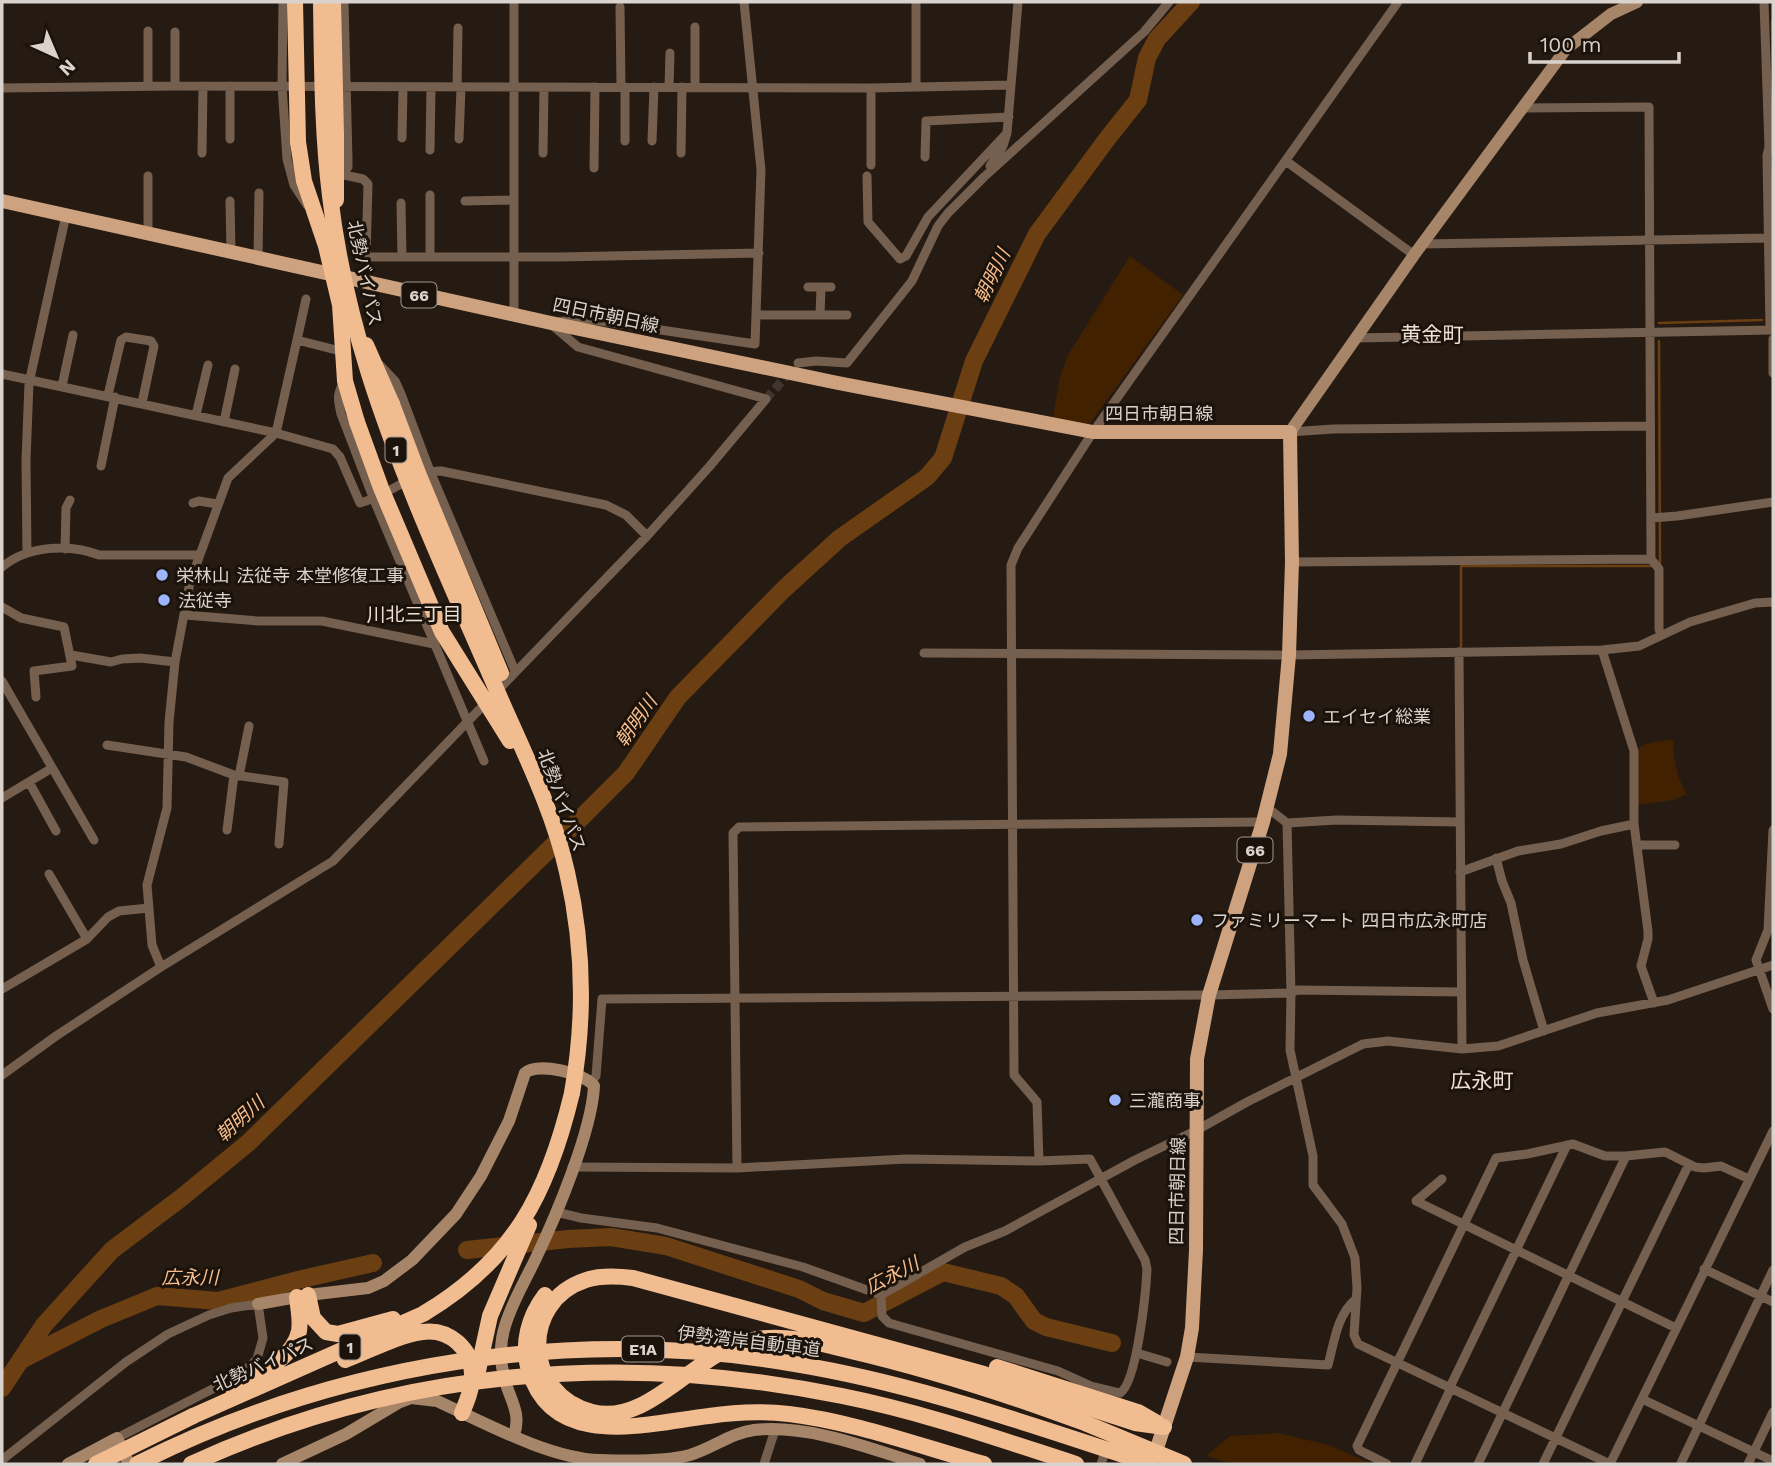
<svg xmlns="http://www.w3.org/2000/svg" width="1775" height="1466" font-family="'Work Sans','Noto Sans JP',sans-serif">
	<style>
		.green { fill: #422100 }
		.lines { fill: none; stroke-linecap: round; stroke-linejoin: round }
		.stream { stroke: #6b3f12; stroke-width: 2.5 }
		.river { stroke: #6b3f12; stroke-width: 18 }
		.street-tunnel { stroke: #40362f; stroke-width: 9; stroke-dasharray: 9 4.5; stroke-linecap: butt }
		.street { stroke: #755f4e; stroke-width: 9 }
		.secondary { stroke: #a78569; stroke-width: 12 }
		.primary { stroke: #cea27e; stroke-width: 14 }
		.highway { stroke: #f2bc91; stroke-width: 16 }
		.highway-bridge { stroke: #f2bc91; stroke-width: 16 }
		.poi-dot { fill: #9db4fd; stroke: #1b120a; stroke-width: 2.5 }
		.labels { text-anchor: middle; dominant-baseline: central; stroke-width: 6; stroke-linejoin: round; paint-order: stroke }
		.shield { fill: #1b120a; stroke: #a09892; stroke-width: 2 }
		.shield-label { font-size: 16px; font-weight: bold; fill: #d9d2cd }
		.street-label { font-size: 18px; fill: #d9d2cd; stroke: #1b120a }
		.poi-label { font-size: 18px; fill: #d9d2cd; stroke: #1b120a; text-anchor: start }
		.water-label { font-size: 19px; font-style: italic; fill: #f7bd8d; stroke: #1b120a }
		.neighbourhood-label { font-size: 19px; fill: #eddfd4; stroke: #1b120a }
		.quarter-label { font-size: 21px; fill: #eddfd4; stroke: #1b120a }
	</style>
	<rect width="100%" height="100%" fill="#251b13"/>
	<path class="green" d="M 1130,256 L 1183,295 L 1088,426 L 1053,417 L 1060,377 L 1068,355 Z
		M 1673,740 C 1674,760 1676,776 1687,794 L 1673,800 L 1637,805 L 1638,749 C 1647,741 1662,741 1673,740 Z
		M 1278,1433 L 1329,1445 L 1372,1464 L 1233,1464 L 1206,1456 L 1230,1436 Z"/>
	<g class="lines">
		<path class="stream" d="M 1772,21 L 1773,63
			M 1773,191 L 1773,211
			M 1659,323 L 1762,320
			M 1659,341 L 1660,565
			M 1461,649 L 1461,566 L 1655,566"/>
		<path class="river" d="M 467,1250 L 568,1239 L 611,1237 L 666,1246 L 799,1289 L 823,1301 L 864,1313 L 943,1272 L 1001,1286 L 1016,1296 L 1034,1321 L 1046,1327 L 1112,1343
			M 21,1360 L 101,1319 L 157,1296 L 218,1301 L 302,1279 L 373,1263
			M 2,1388 L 44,1325 L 112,1250 L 181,1198 L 248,1143 L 569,830 L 626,773 L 678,697 L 784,589 L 840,538 L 927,477 L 943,458 L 974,361 L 1037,234 L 1107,139 L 1138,100 L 1147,58 L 1157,39 L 1191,2"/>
		<path class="street-tunnel" d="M 766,399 L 791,371"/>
		<path class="street" d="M 283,2 L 282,86 L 287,159 L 294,185 L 307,205
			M 514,2 L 514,316
			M 1764,2 L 1769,147 L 1767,155 L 1770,329
			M 620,7 L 621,87
			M 695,27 L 695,87
			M 175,32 L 175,86
			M 148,86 L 148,31
			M 916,86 L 916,2
			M 457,87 L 458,28
			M 625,87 L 625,141
			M 669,87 L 670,53
			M 2,88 L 175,86 L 871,88 L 1011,85
			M 871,88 L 871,165
			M 402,138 L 403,87
			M 230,139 L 230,86
			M 459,139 L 461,88
			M 652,141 L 654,87
			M 430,150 L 431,87
			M 202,153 L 203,86
			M 543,153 L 544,88
			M 681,153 L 682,87
			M 925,157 L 926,121 L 1009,117
			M 1286,161 L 1414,255
			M 990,166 L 1003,146 L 1007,133 L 1018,2
			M 594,168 L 595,87
			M 344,175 L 363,179 L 368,184 L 366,257 L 559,257 L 759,253
			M 342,176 L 348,167 L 348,159 L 344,2
			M 867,176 L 868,222 L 900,259 L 906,256 L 928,217 L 1007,133
			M 230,201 L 231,253
			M 465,201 L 514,200
			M 401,203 L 402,257
			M 148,233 L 148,176
			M 1422,244 L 1767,238
			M 430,257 L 430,195
			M 258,259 L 259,193
			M 808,287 L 831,287
			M 756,315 L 847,315
			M 820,315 L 821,287
			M 559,322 L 580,318 L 755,344 L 761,170 L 744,2
			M 1356,338 L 1773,330
			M 1773,339 L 1773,373
			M 297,340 L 306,299
			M 798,363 L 816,361 L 847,363 L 912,281 L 938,226 L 948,213 L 984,177 L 1144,32 L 1169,2
			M 379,364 L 395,381 L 401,394 L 430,471 L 515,671
			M 2,374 L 276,433 L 333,449 L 340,457 L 360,503 C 388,496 413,471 441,471 L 606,505 L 626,515 L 647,536
			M 345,381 C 336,393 338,400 341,414 L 374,500 L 484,761
			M 62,386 L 73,335
			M 108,395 L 121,340 L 126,337 L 151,341 L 154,346 L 142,403
			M 196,415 L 208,365
			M 224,422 L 235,369
			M 1290,432 L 1333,429 L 1649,426
			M 101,466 L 115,397
			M 193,503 L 199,501 L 217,504
			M 1652,518 L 1677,516 L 1773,502
			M 65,549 L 66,508 L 70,500
			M 27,552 L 26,460 L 29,383 L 66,215
			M 1651,559 L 1659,569 L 1659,629 L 1661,635
			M 1292,562 L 1651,559 L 1649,107 L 1522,108
			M 2,567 C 27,546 68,543 99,555 L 198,555
			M 2,607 L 21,618 L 64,627 L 72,666 L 34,671 L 36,697
			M 185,615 L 258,621 L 322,621 L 434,644
			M 1602,650 L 1634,751 L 1634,824 L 1648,931 L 1648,939 L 1641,966 L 1654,1003
			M 1459,652 L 1462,1049
			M 924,653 L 1289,655 L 1602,650 L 1639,646 L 1690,622 L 1755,603 L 1773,602
			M 71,655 L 111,662 L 122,659 L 140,658 L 175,662
			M 2,681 L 94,840
			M 107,745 L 186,757 L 234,775 L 284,782 L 279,844
			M 239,776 L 249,726
			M 29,782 L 56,831
			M 2,798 L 52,768
			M 1266,811 L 1273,812 L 1287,823 L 1337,820 L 1459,822
			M 1287,823 L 1291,993 L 1290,1050 L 1313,1156 L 1313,1185 L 1342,1224 L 1355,1258 L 1357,1288 L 1354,1335 L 1358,1344 L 1610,1464
			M 227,830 L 234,775
			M 1773,830 L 1768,930 L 1756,960 L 1773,1009
			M 1637,845 L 1675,845
			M 1496,858 L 1502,881 L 1511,903 L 1523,960 L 1544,1031
			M 1460,872 L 1518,851 L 1561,844 L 1601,831 L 1634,824
			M 49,874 L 87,939
			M 161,967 L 152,945 L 147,885 L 167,808 L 169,722 L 175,662 L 190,582 L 228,478 L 276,433 L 297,340 L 344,352
			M 2,989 L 87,939 L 108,917 L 119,911 L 149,908
			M 2,1075 L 56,1036 L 161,967 L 333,861 L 647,536 L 709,467 L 766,399 L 578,347 L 552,325
			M 591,1082 L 596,1076 L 602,999 L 1209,995 L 1291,993 L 1297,990 L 1461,992
			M 1039,1161 L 1037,1102 L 1014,1075 L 1011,565 L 1018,548 L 1093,432 L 1398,2
			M 572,1167 L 737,1168 L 906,1159 L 1039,1161 L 1090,1159 L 1145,1260 L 1147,1269 C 1146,1291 1137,1383 1120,1393 L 1091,1386 L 1058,1371 L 889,1323 L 882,1316 L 881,1295
			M 737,1168 L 733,833 L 739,827 L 1263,822
			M 1442,1179 L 1416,1201 L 1676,1328
			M 556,1212 L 581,1218 L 657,1228 L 803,1267 L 881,1295 L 965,1247 L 1005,1231 L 1135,1160 L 1197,1130 L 1247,1102 L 1363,1044 L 1388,1041 L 1462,1049 L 1498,1046 L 1597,1013 L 1668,1000 L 1773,965
			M 1704,1269 L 1773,1302
			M 1137,1353 L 1167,1362
			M 1187,1357 L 1328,1365 C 1334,1343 1337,1315 1355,1300
			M 1450,1387 L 1567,1145
			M 1642,1399 L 1773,1461
			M 2,1460 L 126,1362 L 168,1334 L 209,1315 L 231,1308 L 258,1304 L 263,1338 L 257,1359 L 250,1366 L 226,1382 L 117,1438
			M 1681,1463 L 1773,1270
			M 764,1464 L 775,1430
			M 1101,1464 L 1107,1446
			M 1387,1464 L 1359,1450 L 1357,1446 L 1496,1158 L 1527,1154 L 1573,1144 L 1605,1156 L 1626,1156 L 1665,1152 L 1695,1167 L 1704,1168 L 1721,1166 L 1749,1179
			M 1415,1464 L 1451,1388
			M 1478,1464 L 1626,1156
			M 1543,1464 L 1689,1164
			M 1610,1464 L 1773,1131
			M 1748,1464 L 1773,1412"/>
		<path class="secondary" d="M 1290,432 L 1414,255 L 1566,49 L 1611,14 L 1637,2
			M 258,1304 L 308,1295 L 368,1288 L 384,1281 L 412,1260 L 456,1214 L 481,1176 L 509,1121 L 525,1073 C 538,1062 585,1073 594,1086 C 592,1131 556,1216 536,1258 C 525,1281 512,1302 505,1326 C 499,1345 500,1365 506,1384 C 512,1403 521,1415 514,1435
			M 68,1464 L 117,1438 L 129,1464
			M 282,1464 L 346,1434 L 398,1403 L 411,1398 L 437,1401 C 483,1422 550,1459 600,1460 C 627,1461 665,1462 690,1455 C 713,1448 731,1433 754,1430 C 808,1424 869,1448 920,1464"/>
		<path class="primary" d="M 2,201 L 551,323 L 838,383 L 1093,432 L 1290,432 L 1292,562 L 1289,655 L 1280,754 L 1263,822 L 1209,995 L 1197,1059 L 1196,1250 L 1192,1328 L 1187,1357 L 1152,1463"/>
		<path class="highway" d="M 298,142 L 304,181 L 326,246 L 340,305 L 345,381 L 357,422
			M 336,200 L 336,136
			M 366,345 L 392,404
			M 308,1295 L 313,1318 L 326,1332 L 338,1334 L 393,1319
			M 545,1295 C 529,1316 521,1344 529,1370 C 553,1452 648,1423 709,1416 C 735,1412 762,1411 789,1414 C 855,1422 919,1446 984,1464
			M 345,1360 C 369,1351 396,1336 422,1332 C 449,1328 473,1349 472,1376 C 472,1389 467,1401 462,1413
			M 997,1367 L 1138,1412 L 1157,1423
			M 478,1371 L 490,1316 L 529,1225
			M 233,1389 C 256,1375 293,1360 299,1331 C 301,1320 298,1308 297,1297
			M 1029,1403 C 970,1383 911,1365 851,1351 C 819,1343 784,1333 752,1340 C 697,1350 650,1427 592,1412 C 524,1395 519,1302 586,1280 C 601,1275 617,1276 633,1278 L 984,1374 L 1135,1423 L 1164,1427
			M 193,1416 L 423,1314 C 514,1260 548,1193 572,1093"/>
		<path class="highway-bridge" d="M 295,2 L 298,142
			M 321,2 C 322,66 322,131 330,196 C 337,256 351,316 369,374 C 405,488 457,597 504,707 C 528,761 554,814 567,872 C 584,945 585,1020 572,1093
			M 333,2 L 336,136
			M 392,404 L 418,473 L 501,673
			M 357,422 L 381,488 L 442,632 L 510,741
			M 1029,1403 L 1085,1423 L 1184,1464
			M 96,1464 L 193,1416
			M 137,1464 C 339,1362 573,1326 795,1364 C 917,1384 1034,1426 1151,1464
			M 191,1464 C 398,1369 621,1351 842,1396 C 922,1412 999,1439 1076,1464"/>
	</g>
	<g class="poi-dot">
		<circle cx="162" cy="575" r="7"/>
		<circle cx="164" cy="600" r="7"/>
		<circle cx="1309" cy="716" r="7"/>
		<circle cx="1197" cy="920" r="7"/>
		<circle cx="1115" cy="1100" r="7"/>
	</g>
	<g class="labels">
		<g class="shield">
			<rect x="401.5" y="282.5" width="35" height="25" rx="5"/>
			<rect x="385.5" y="437.5" width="21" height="25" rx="5"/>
			<rect x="1237.5" y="837.5" width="35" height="25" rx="5"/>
			<rect x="339.5" y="1334.5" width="21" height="25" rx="5"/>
			<rect x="622" y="1336.5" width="42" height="25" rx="5"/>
		</g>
		<g class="shield-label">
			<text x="419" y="295">66</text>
			<text x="396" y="450">1</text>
			<text x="1255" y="850">66</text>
			<text x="350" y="1347">1</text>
			<text x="643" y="1349">E1A</text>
		</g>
		<g class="street-label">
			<text transform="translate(365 273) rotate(78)">北勢バイパス</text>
			<text transform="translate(606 315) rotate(12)">四日市朝日線</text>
			<text x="1159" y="413">四日市朝日線</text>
			<text transform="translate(562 800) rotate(70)">北勢バイパス</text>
			<text transform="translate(1177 1191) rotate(-89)">四日市朝日線</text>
			<text transform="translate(749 1341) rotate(7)">伊勢湾岸自動車道</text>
			<text transform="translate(263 1364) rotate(-24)">北勢バイパス</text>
		</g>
		<g class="poi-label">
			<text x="176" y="575">栄林山 法従寺 本堂修復工事</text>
			<text x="178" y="600">法従寺</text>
			<text x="1323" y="716">エイセイ総業</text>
			<text x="1211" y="920">ファミリーマート 四日市広永町店</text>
			<text x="1129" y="1100">三瀧商事</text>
		</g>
		<g class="water-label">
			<text transform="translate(992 276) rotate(-64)">朝明川</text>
			<text transform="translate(636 721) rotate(-55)">朝明川</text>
			<text transform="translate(240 1119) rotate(-42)">朝明川</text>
			<text transform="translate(892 1275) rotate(-27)">広永川</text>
			<text x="190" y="1277">広永川</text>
		</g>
		<g class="neighbourhood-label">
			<text x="414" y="614">川北三丁目</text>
		</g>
		<g class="quarter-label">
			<text x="1432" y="334">黄金町</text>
			<text x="1482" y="1080">広永町</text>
		</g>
	</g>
	<rect width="1775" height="1466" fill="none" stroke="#d9d2cd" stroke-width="7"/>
	<g transform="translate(56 56) rotate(136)" stroke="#1b120a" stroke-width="5" paint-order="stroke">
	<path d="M0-5L12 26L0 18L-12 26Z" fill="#d9d2cd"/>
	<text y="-10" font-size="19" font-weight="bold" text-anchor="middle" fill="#d9d2cd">N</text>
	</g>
	<path d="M1530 52v10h149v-10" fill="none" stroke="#d9d2cd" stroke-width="3.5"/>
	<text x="1540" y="52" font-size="21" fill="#d9d2cd" stroke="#1b120a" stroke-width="5" paint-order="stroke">100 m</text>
</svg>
